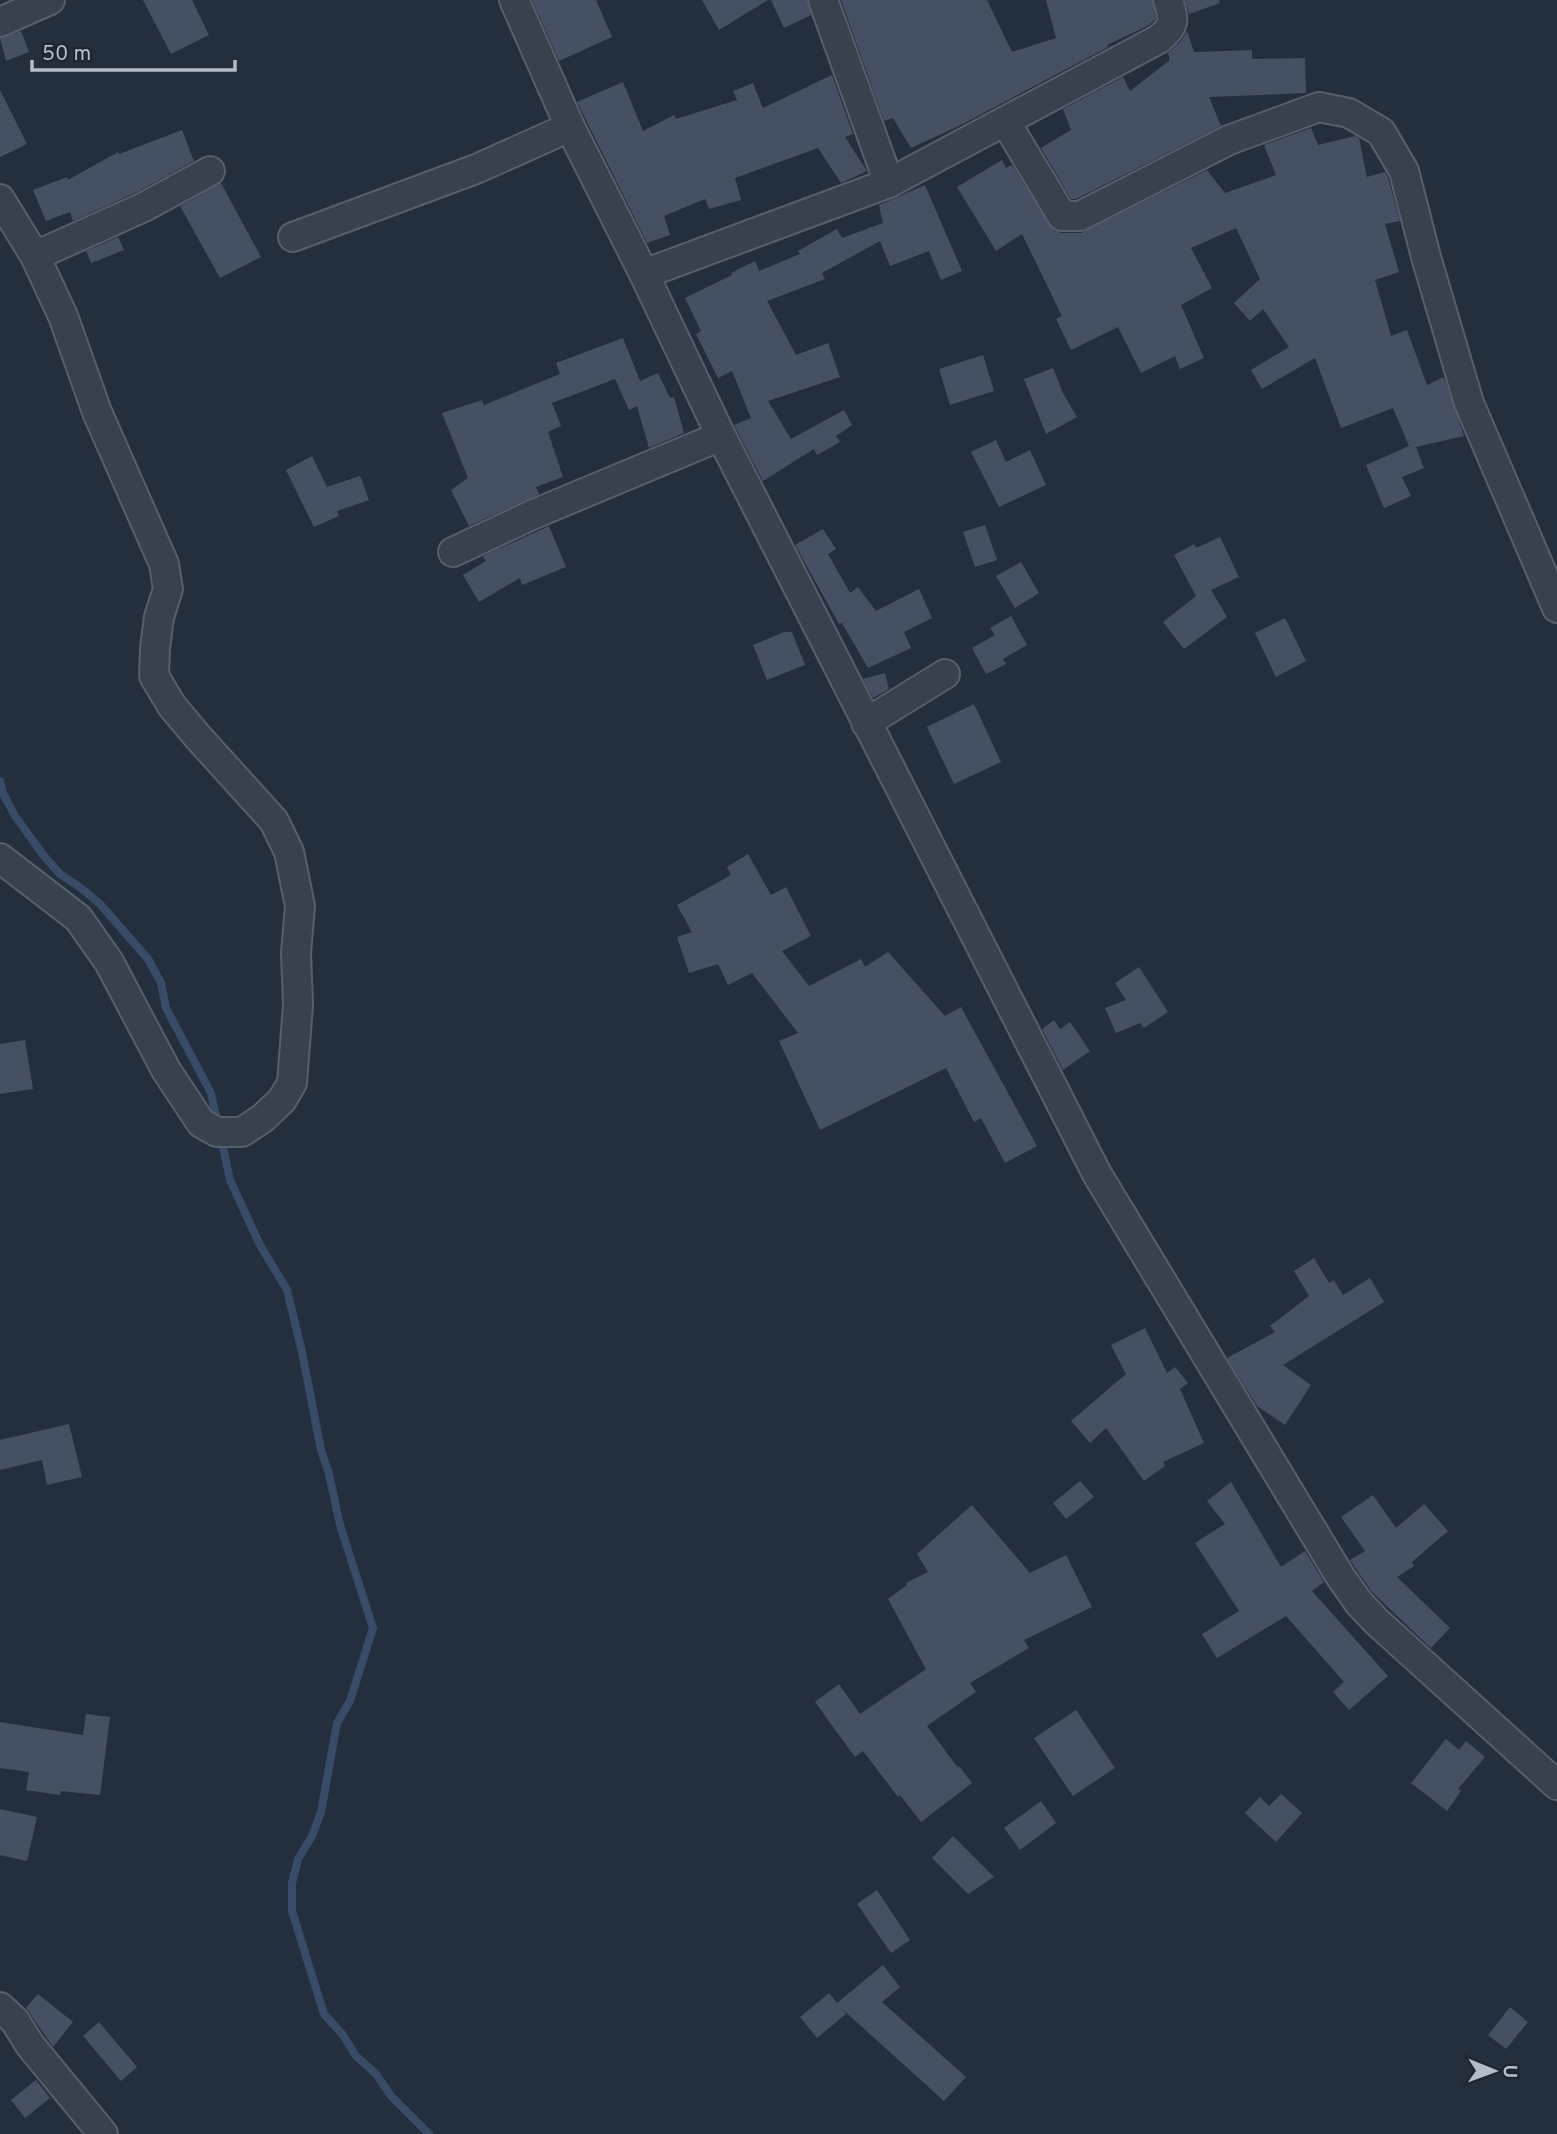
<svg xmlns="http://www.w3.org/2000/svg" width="1557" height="2134" font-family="Overpass,sans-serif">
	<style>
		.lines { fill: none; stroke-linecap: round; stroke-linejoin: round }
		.stream { stroke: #394c67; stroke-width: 8 }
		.building { fill: #455162 }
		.minor-casing { stroke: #565f6c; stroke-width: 32 }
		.minor { stroke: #38414e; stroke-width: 28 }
	</style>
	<rect width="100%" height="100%" fill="#242f3e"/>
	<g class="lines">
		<path class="stream" d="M 0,781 L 3,793 L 15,816 L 44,856 L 60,874 L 81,888 L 100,904 L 148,959 L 161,983 L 166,1008 L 211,1093 L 218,1125
			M 221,1138 L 230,1180 L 260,1245 L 287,1290 L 302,1352 L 321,1450 L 329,1474 L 340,1525 L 373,1628 L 350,1701 L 337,1723 L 321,1812 L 312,1836 L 298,1859 L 292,1883 L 292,1911 L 324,2014 L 343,2035 L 356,2056 L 376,2074 L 391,2096 L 429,2134"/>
	</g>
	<path class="building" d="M 143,0 L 192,0 L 209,35 L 171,54 Z
		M 532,0 L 596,0 L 612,37 L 559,61 Z
		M 702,0 L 768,0 L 719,30 Z
		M 771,0 L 807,0 L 811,15 L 784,28 Z
		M 841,0 L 987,0 L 1012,52 L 1056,38 L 1046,0 L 1152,0 L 1156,19 L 1149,25 L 1107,45 L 1108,47 L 963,124 L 911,148 L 893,118 L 884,121 Z
		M 1185,0 L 1219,0 L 1220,3 L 1189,14 Z
		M 21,31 L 29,52 L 6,61 L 0,38 Z
		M 1187,31 L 1194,52 L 1252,50 L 1252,59 L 1305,58 L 1306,93 L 1209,97 L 1221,126 L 1076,199 L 1071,199 L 1041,148 L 1071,130 L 1063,109 L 1123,77 L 1130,91 L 1170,60 L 1168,53 L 1181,41 Z
		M 832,75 L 853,134 L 845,137 L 867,171 L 841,183 L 818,148 L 735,178 L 741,200 L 709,209 L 705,199 L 664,216 L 670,235 L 647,243 L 577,102 L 623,82 L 643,131 L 674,115 L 676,119 L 737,100 L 733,91 L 753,83 L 763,108 Z
		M 0,90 L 27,144 L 0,157 Z
		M 1311,128 L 1318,145 L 1355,136 L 1359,138 L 1367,177 L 1385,172 L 1388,177 L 1400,221 L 1385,224 L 1399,272 L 1375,280 L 1391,336 L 1407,330 L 1427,385 L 1444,377 L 1464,436 L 1416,447 L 1424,468 L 1402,477 L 1411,496 L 1384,508 L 1366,465 L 1409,446 L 1393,408 L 1341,428 L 1315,358 L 1262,389 L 1251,370 L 1289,347 L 1263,309 L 1250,321 L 1234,303 L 1260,279 L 1236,228 L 1191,248 L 1212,288 L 1181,305 L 1204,358 L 1180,369 L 1175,356 L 1141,373 L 1118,327 L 1071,350 L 1056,319 L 1062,316 L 1022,234 L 996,251 L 957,187 L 1002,160 L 1006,168 L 1012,165 L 1053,230 L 1062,233 L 1081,233 L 1207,170 L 1225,193 L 1276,175 L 1264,145 Z
		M 182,130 L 194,161 L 137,192 L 73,221 L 70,212 L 46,221 L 33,190 L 67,177 L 68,180 L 118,152 L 119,154 Z
		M 221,183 L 261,257 L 220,278 L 180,206 Z
		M 925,185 L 962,271 L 941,280 L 929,251 L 890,266 L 880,241 L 822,273 L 825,279 L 767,301 L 796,355 L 828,343 L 840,377 L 768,401 L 791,439 L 844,410 L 852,425 L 836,436 L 840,442 L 817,455 L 814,449 L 763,481 L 734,425 L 751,418 L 732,371 L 718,378 L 696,334 L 701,331 L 685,298 L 732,275 L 731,273 L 755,261 L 759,271 L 800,254 L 798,251 L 837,229 L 842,238 L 883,223 L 879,205 Z
		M 118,237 L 124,250 L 91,263 L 86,251 Z
		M 623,338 L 640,381 L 658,373 L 670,398 L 674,397 L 684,433 L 649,448 L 637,406 L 629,410 L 615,379 L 552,403 L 561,426 L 548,432 L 563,477 L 536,487 L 539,494 L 469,526 L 451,490 L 468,478 L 442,413 L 482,400 L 484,405 L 560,374 L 556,363 Z
		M 983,355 L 994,391 L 950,405 L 939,369 Z
		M 1053,368 L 1063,393 L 1077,417 L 1046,434 L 1024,379 Z
		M 996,440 L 1006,462 L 1030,450 L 1046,485 L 999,507 L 971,452 Z
		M 312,456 L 327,487 L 360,476 L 369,500 L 337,511 L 339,516 L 314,527 L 286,470 Z
		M 985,525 L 997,560 L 975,567 L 963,532 Z
		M 549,526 L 566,567 L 522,585 L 520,578 L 479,602 L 463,575 L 486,561 L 483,556 Z
		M 823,529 L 836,549 L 828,554 L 850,593 L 858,587 L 876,611 L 919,589 L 932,618 L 904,632 L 911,648 L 868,668 L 842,623 L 839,624 L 795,545 Z
		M 1220,537 L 1239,577 L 1211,590 L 1227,617 L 1184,649 L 1163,622 L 1196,596 L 1174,555 L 1194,544 L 1196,548 Z
		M 1021,562 L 1039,593 L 1015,608 L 996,576 Z
		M 1011,616 L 1027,645 L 1003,659 L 1006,664 L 986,674 L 972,648 L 995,635 L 990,628 Z
		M 1285,618 L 1306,661 L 1276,677 L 1255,633 Z
		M 784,632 L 792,632 L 805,665 L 767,680 L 753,645 Z
		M 885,673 L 889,689 L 873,698 L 863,679 Z
		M 974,704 L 1001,762 L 954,784 L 927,727 Z
		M 748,854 L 771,895 L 786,887 L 811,936 L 782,951 L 809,986 L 861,959 L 865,967 L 888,952 L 945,1016 L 961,1007 L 1037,1146 L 1005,1163 L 981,1118 L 974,1122 L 946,1068 L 820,1130 L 779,1041 L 798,1033 L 752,973 L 728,985 L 718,964 L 689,973 L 677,937 L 692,932 L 677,905 L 731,875 L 727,867 Z
		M 1139,967 L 1168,1012 L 1144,1028 L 1140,1023 L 1116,1033 L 1105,1008 L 1126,1000 L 1115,983 Z
		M 1054,1020 L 1060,1029 L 1070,1022 L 1090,1051 L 1063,1070 L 1042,1029 Z
		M 25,1040 L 33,1089 L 0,1094 L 0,1044 Z
		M 1314,1258 L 1329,1283 L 1334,1280 L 1343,1295 L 1370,1278 L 1384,1302 L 1283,1365 L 1311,1385 L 1285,1425 L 1257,1406 L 1227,1358 L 1275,1332 L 1270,1326 L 1309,1296 L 1294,1271 Z
		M 1145,1328 L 1167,1373 L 1175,1367 L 1188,1383 L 1180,1389 L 1204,1443 L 1163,1462 L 1165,1466 L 1144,1481 L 1106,1428 L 1090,1443 L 1071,1421 L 1126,1374 L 1111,1345 Z
		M 69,1424 L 82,1477 L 47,1485 L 42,1460 L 0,1470 L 0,1440 Z
		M 1080,1481 L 1094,1497 L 1066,1519 L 1053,1503 Z
		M 1231,1482 L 1281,1567 L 1305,1551 L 1324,1582 L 1312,1591 L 1388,1676 L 1349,1710 L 1333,1692 L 1344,1682 L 1286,1616 L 1217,1658 L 1202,1634 L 1239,1611 L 1195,1543 L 1225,1524 L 1207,1501 Z
		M 1373,1495 L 1396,1528 L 1424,1504 L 1448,1531 L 1412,1562 L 1414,1566 L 1397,1577 L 1450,1628 L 1431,1648 L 1372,1592 L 1350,1560 L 1365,1551 L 1341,1517 Z
		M 972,1505 L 1030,1573 L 1066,1555 L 1092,1607 L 1024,1640 L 1029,1648 L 970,1683 L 976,1692 L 927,1726 L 958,1768 L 959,1766 L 972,1783 L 921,1822 L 900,1795 L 898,1797 L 863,1751 L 855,1757 L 815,1702 L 839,1684 L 860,1714 L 926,1669 L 888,1599 L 907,1585 L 906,1583 L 928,1572 L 917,1554 Z
		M 1076,1710 L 1115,1768 L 1073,1796 L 1034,1738 Z
		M 86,1714 L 110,1717 L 100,1795 L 61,1791 L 60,1795 L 26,1790 L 29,1772 L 0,1768 L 0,1722 L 83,1735 Z
		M 1446,1739 L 1459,1750 L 1466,1741 L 1485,1757 L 1458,1789 L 1461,1791 L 1447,1811 L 1411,1783 Z
		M 1281,1794 L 1302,1813 L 1276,1842 L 1245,1813 L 1260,1797 L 1269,1806 Z
		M 1041,1801 L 1056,1823 L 1020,1850 L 1004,1828 Z
		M 0,1809 L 37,1817 L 27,1861 L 0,1855 Z
		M 953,1836 L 994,1877 L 968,1894 L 932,1858 Z
		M 877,1890 L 910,1940 L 891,1953 L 857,1904 Z
		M 883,1965 L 900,1987 L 882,2002 L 966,2077 L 944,2101 L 841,2008 L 846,2014 L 817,2038 L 800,2017 L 829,1993 L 837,2003 Z
		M 38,1994 L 73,2022 L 53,2047 L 26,2008 Z
		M 1510,2007 L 1528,2022 L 1506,2049 L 1488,2035 Z
		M 99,2022 L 137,2067 L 121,2081 L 83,2036 Z
		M 36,2080 L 50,2098 L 25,2118 L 11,2100 Z"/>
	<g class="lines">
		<defs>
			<path id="minor" d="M 514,0 L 570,127 L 644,274 L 721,436 L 1097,1174 L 1340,1576 L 1359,1603 L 1377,1622 L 1557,1785
				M 823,0 L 889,183
				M 0,22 L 50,0
				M 1005,121 L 1062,216 L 1080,216 L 1229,140 L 1319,107 L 1349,113 L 1381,132 L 1404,171 L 1426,257 L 1469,403 L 1557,608
				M 0,199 L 35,256 L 63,316 L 97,412 L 164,564 L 168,589 L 159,617 L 155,648 L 154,676 L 172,706 L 198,737 L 274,821 L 289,852 L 300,906 L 296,953 L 298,1005 L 292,1083 L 282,1100 L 263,1118 L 242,1132 L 217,1132 L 201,1123 L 166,1070 L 109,962 L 78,918 L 0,858
				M 293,237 L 476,169 L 570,127
				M 35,256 L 144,207 L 210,171
				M 644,274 L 889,183 L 1159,39 C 1176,25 1174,20 1168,0
				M 453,552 L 534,514 L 721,436
				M 866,723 L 945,674
				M 0,2007 L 15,2021 L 30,2045 L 103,2134"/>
		</defs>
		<use href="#minor" class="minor-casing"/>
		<use href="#minor" class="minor"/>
	</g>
	<g transform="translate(1494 2071) rotate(91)" stroke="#1d2633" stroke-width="5" paint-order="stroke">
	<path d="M0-5L12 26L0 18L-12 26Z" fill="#b4bcc9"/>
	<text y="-10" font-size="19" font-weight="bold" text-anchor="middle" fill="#b4bcc9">U</text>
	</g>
	<path d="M32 60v10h203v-10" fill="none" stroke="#b4bcc9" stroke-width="3.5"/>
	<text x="42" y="60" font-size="21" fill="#b4bcc9" stroke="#1d2633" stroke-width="5" paint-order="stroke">50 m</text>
</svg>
